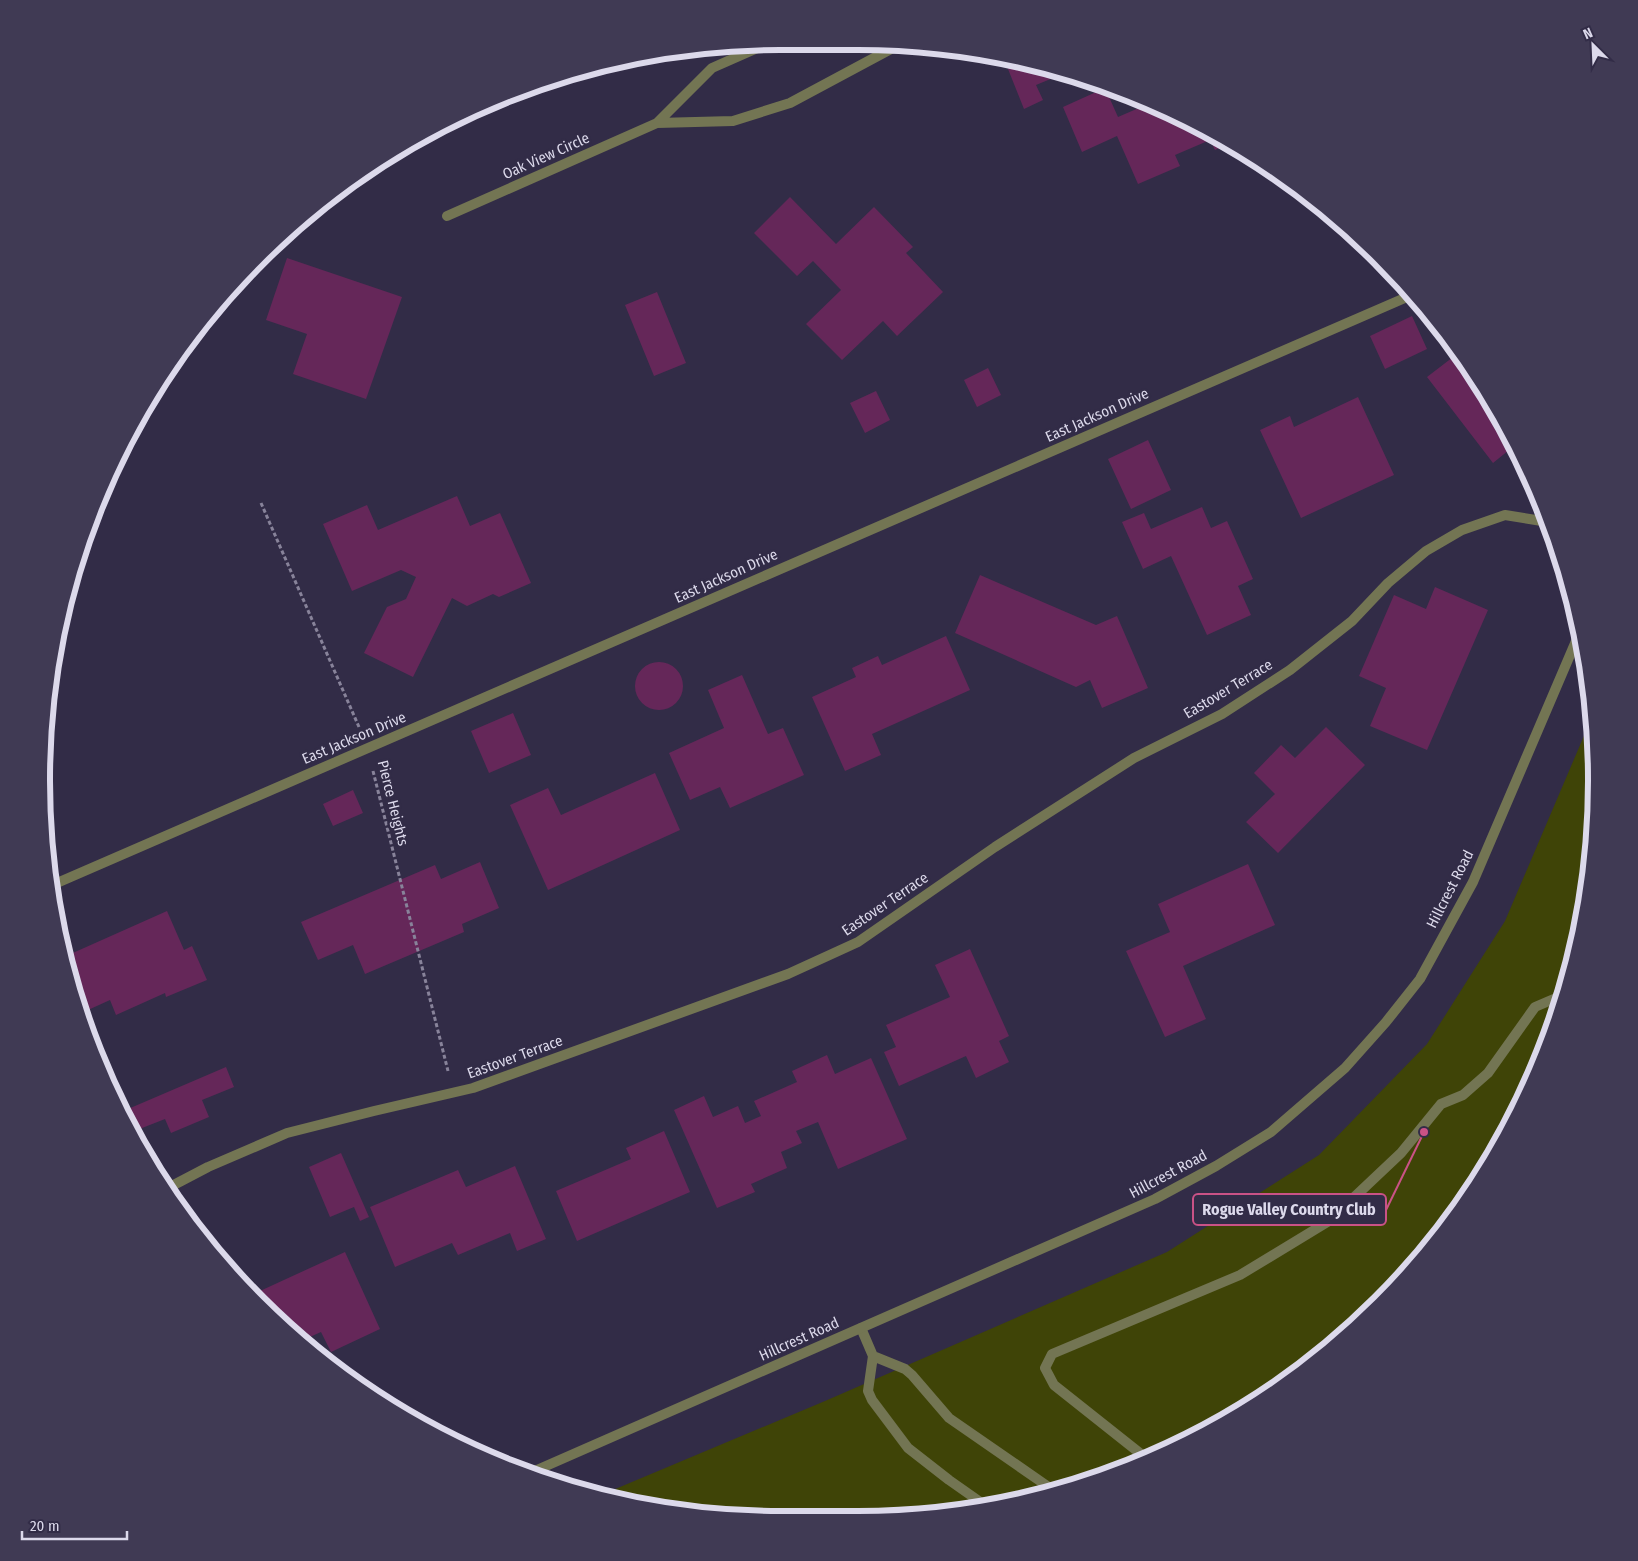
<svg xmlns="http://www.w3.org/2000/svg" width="1638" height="1561" font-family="'Fira Sans Condensed',sans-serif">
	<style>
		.green { fill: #3f4407 }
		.building { fill: #652759 }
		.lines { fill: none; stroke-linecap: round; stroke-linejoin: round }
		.path { stroke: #88839a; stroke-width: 3; stroke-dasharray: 4 2.5; stroke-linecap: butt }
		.service { stroke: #737553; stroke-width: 10 }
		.minor { stroke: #737553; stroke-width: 10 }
		.tertiary { stroke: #737553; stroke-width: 10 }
		.labels { text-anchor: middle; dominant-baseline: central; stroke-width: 5; stroke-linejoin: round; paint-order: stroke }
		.street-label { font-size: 15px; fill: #dcd9eb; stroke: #322c47 }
		.rim { fill: none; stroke: #dcd9eb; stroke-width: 6 }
		.leader { fill: none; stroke: #ca5286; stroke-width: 2 }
		.callout-dot { fill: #ca5286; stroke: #322c47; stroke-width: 2 }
		.callout { fill: #322c47; stroke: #ca5286; stroke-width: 2 }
		.callout-label { font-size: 16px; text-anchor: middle; font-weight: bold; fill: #dcd9eb }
	</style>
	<rect width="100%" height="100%" fill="#322c47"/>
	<path class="green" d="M 1592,717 L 1595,829 L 1571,972 L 1520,1108 L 1444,1231 L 1345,1336 L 1227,1421 L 1095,1481 L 954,1513 L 780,1520 L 636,1505 L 601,1495 L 825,1401 L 1167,1252 L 1319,1155 L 1427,1044 L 1505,921 Z"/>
	<path class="building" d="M 1004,59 L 1048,66 L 1053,78 L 1036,85 L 1043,100 L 1024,109 Z
		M 1105,88 L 1118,117 L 1148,104 L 1185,118 L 1228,144 L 1215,150 L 1210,140 L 1175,155 L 1180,166 L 1138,184 L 1117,136 L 1082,152 L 1063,107 Z
		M 790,197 L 836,244 L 874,207 L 913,247 L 906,253 L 943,292 L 897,336 L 883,321 L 842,360 L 806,324 L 841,290 L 813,261 L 797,276 L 754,233 Z
		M 1354,238 L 1366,249 L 1360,252 Z
		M 287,258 L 402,297 L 366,399 L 293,374 L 307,334 L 266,320 Z
		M 657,292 L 686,363 L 654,376 L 625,305 Z
		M 1412,316 L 1427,349 L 1385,369 L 1370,336 Z
		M 1457,354 L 1498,411 L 1514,446 L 1493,463 L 1427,377 Z
		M 988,368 L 1001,395 L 977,407 L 964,380 Z
		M 876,391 L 890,420 L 865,433 L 850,403 Z
		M 1358,397 L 1394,475 L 1301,518 L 1260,430 L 1290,416 L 1294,427 Z
		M 1148,440 L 1171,490 L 1131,509 L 1108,459 Z
		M 457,496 L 470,526 L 500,513 L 531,583 L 499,597 L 493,594 L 467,606 L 452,598 L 413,677 L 364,653 L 387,607 L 406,599 L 416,577 L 401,570 L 352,591 L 323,524 L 367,505 L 378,530 Z
		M 1202,507 L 1211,528 L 1227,521 L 1253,579 L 1238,586 L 1251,615 L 1207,635 L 1171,556 L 1143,569 L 1122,522 L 1144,513 L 1151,529 Z
		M 980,575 L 1096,625 L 1117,616 L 1148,688 L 1102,708 L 1090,680 L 1076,687 L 955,633 Z
		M 1435,587 L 1488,610 L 1427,750 L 1370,726 L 1386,688 L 1359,676 L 1394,595 L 1426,609 Z
		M 946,636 L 970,690 L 872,734 L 881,755 L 845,771 L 812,697 L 856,677 L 852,668 L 878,656 L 882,665 Z
		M635 686a24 24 0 1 1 48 0a24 24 0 1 1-48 0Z
		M 742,675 L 768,734 L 783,728 L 804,775 L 730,808 L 720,787 L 690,800 L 669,753 L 724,728 L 708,690 Z
		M 513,713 L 531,755 L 489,773 L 471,731 Z
		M 1326,727 L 1365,765 L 1278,853 L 1246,822 L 1275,794 L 1254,773 L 1281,745 L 1295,758 Z
		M 655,773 L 680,830 L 548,890 L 510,805 L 548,788 L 561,815 Z
		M 353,790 L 363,813 L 333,826 L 323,804 Z
		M 480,862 L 499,908 L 462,924 L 464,932 L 365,974 L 353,945 L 318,960 L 301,922 L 435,865 L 441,879 Z
		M 1248,864 L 1275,925 L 1183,966 L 1206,1019 L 1165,1037 L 1126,951 L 1170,932 L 1158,904 Z
		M 167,911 L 184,950 L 192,946 L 207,980 L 166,997 L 165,993 L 116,1015 L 110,1000 L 88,1010 L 69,967 L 66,956 Z
		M 970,949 L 1009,1036 L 999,1041 L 1009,1062 L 976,1078 L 966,1056 L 899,1086 L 884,1052 L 896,1047 L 886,1025 L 950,997 L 935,965 Z
		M 827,1055 L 835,1074 L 871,1058 L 907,1139 L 838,1169 L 818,1122 L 796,1131 L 802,1143 L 781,1152 L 787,1168 L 751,1184 L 755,1192 L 717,1208 L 674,1110 L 704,1096 L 713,1117 L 738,1106 L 745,1123 L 761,1116 L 754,1101 L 797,1082 L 792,1071 Z
		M 226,1067 L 234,1087 L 202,1100 L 209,1117 L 171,1133 L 165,1119 L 137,1130 L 128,1109 Z
		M 664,1131 L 690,1192 L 577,1241 L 556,1191 L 631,1159 L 626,1148 Z
		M 341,1153 L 369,1217 L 360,1221 L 354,1207 L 330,1217 L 309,1167 Z
		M 515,1166 L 546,1239 L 517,1251 L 510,1233 L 458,1255 L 452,1243 L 395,1267 L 370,1207 L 458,1170 L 466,1187 Z
		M 345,1252 L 380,1329 L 331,1352 L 321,1332 L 303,1340 L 258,1303 L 251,1295 Z"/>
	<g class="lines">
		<path class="path" d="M 261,503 L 359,727
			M 373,771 L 448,1071"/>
		<path class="service" d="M 861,1328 L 873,1356 L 868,1391 L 872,1400 L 908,1448 L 949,1480 L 986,1506
			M 873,1356 L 905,1369 L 912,1375 L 949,1418 L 1053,1490
			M 1146,1458 L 1054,1385 L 1045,1368 L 1052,1354 L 1240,1275 L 1329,1221 L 1401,1153 L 1441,1104 L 1463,1095 L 1488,1073 L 1535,1007 L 1556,998 L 1561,999"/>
		<path class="minor" d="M 657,123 L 733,121 L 790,103 L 902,43
			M 447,216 L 657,123 L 712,68 L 771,42
			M 50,886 L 1414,294
			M 166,1189 L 208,1167 L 287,1133 L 374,1111 L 473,1088 L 788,974 L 858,942 L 995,847 L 1134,758 L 1222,714 L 1290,670 L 1352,621 L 1388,583 L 1426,551 L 1462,530 L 1505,515 L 1548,522"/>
		<path class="tertiary" d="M 530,1473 L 1155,1199 L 1216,1166 L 1271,1132 L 1345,1068 L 1386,1022 L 1420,979 L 1473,882 L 1579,634"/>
	</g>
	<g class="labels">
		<g class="street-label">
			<text transform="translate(546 156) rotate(-24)">Oak View Circle</text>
			<text transform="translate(1097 415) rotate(-24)">East Jackson Drive</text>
			<text transform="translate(726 576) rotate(-24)">East Jackson Drive</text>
			<text transform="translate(1228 689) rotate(-31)">Eastover Terrace</text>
			<text transform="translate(354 738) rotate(-23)">East Jackson Drive</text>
			<text transform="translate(393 803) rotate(76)">Pierce Heights</text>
			<text transform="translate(1450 889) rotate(-63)">Hillcrest Road</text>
			<text transform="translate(885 904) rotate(-34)">Eastover Terrace</text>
			<text transform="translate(515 1057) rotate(-20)">Eastover Terrace</text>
			<text transform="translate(1168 1174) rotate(-28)">Hillcrest Road</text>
			<text transform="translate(799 1339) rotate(-24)">Hillcrest Road</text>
		</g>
	</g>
	<path d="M0 0H1638V1561H0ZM780 50H858A730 730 0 0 1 1588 780V781A730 730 0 0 1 858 1511H780A730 730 0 0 1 50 781V780A730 730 0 0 1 780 50Z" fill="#403a54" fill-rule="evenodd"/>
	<path class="rim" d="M780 50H858A730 730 0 0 1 1588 780V781A730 730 0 0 1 858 1511H780A730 730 0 0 1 50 781V780A730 730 0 0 1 780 50Z"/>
	<path class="leader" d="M1424 1132L1386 1210"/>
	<circle class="callout-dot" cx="1424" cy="1132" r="5"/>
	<rect class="callout" x="1193" y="1194" width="193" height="31" rx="5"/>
	<g class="callout-label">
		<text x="1289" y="1215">Rogue Valley Country Club</text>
	</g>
	<g transform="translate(1593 45) rotate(336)" stroke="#322c47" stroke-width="4" paint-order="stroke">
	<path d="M0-4L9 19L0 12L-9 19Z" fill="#dcd9eb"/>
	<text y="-8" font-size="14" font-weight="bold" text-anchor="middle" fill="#dcd9eb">N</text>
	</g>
	<path d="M22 1531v8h105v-8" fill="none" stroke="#dcd9eb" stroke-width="2.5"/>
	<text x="30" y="1531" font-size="15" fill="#dcd9eb" stroke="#322c47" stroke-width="4" paint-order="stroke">20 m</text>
</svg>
